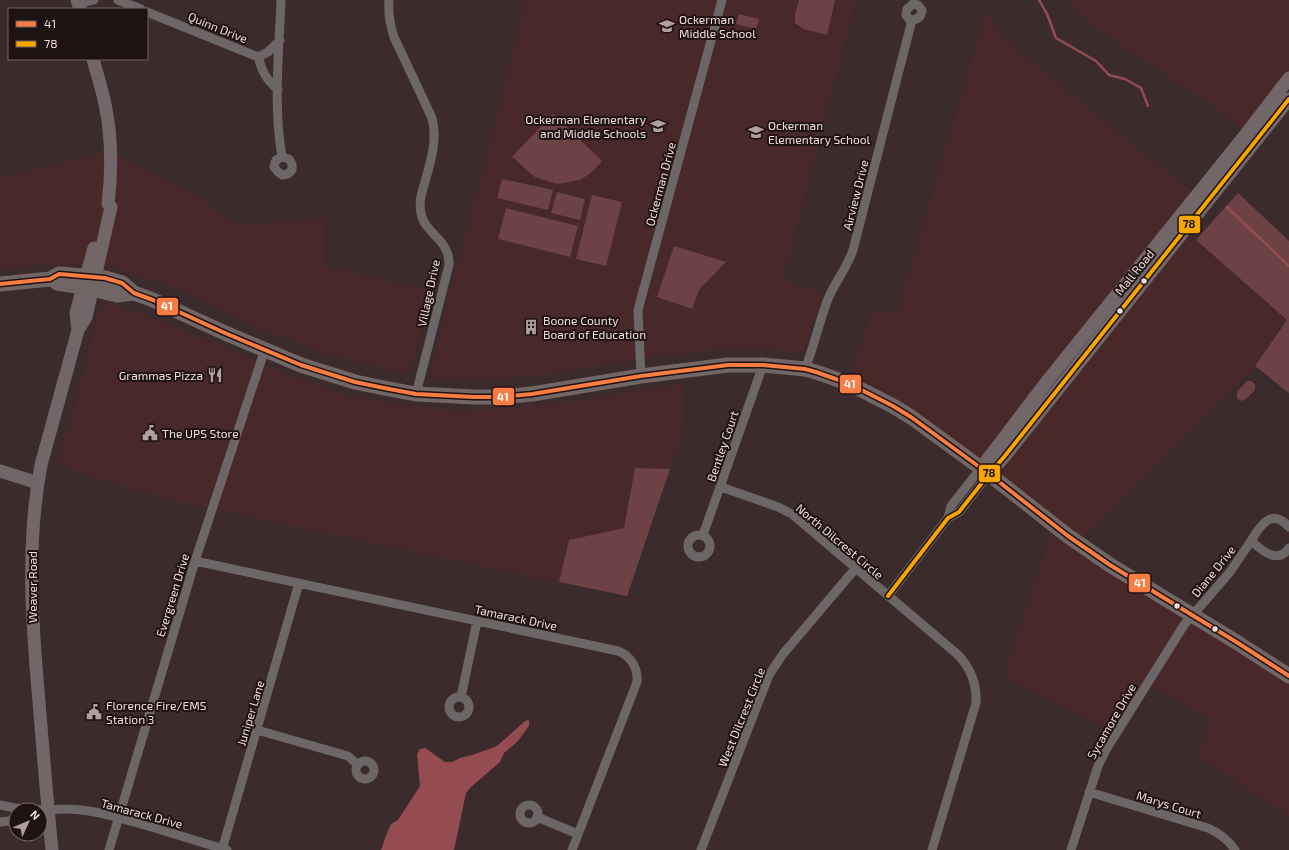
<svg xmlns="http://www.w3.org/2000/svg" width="1289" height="850" font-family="'Exo 2',sans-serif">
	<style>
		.built { fill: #49282a }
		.green { fill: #6d4244 }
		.water { fill: #944c51 }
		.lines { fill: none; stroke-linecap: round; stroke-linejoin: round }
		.stream { stroke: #944c51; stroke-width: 2.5 }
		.street { stroke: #6d6666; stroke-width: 9 }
		.secondary { stroke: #726768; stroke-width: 13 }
		.primary { stroke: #716666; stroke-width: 15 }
		.bus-1-casing { stroke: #1f1213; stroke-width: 7 }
		.bus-2-casing { stroke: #1f1213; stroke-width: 7 }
		.bus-1 { stroke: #f77d43; stroke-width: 4 }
		.bus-2 { stroke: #f7a600; stroke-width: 4 }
		.bus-dot { fill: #f0ddde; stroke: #1f1213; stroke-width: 1.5 }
		.labels { text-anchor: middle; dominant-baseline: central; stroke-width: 4; stroke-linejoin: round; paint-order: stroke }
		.poi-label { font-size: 12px; fill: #f0ddde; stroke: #1f1213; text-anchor: start }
		.street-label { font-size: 12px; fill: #f0ddde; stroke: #1f1213 }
		.line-badge { stroke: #1f1213; stroke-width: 1.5 }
		.badge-label { font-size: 11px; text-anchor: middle; font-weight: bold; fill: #fff }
		.pale-badge-label { font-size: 11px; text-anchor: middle; font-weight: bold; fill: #111 }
	</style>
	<rect width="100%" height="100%" fill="#3b2b2d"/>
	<path class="built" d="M 526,0 L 856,0 L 783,278 L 823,294 L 802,353 L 771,349 L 715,349 L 661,356 L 536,376 L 467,379 L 430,377 L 431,368 L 441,332 L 449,293 L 462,252 Z
		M 1068,0 L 1289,0 L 1289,78 L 1246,134 L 1217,108 L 1092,25 Z
		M 987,9 L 999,35 L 1206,204 L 1185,230 L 1287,320 L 1255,366 L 1079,541 L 1289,669 L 1289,817 L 1198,755 L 1211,719 L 1147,683 L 1117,731 L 1004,676 L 1054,525 L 850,384 L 872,310 L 897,314 Z
		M 111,151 L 197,197 L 238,225 L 324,219 L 325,266 L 432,291 L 409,375 L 322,352 L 256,326 L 188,292 L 112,266 L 42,264 L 0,270 L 0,178 Z
		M 109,302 L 184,330 L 278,371 L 353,397 L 403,405 L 457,411 L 513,408 L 582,400 L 626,392 L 684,384 L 685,426 L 670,469 L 635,469 L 624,528 L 569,540 L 559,582 L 175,501 L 95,478 L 57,463 L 74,410 L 99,310 Z"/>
	<path class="green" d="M 799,0 L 835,0 L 827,35 L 804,29 L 795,23 L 795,14 Z
		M 739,14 L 759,19 L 756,29 L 736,24 Z
		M 553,114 L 602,161 L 591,173 L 580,180 L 557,184 L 535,177 L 512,157 Z
		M 502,179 L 553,190 L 548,210 L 497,198 Z
		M 557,192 L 585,199 L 580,220 L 551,213 Z
		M 1238,193 L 1289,241 L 1289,393 L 1255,366 L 1287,320 L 1196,240 Z
		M 592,195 L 622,202 L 606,266 L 576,259 Z
		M 506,208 L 578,226 L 570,257 L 498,239 Z
		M 674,246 L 726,262 L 699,290 L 692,309 L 657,297 Z
		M 1247,381 L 1251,381 L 1255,384 L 1255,390 L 1246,399 L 1241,401 L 1237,398 L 1237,392 Z
		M 635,468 L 670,469 L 627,596 L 559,582 L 569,540 L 624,528 Z"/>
	<path class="water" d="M 529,720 L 529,726 L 517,742 L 504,753 L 500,762 L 471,787 L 466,793 L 454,850 L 381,850 L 387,833 L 391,824 L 398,820 L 420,786 L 417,754 L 420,749 L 425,748 L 445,762 L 452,762 L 460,758 L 475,754 L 497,746 L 525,721 Z"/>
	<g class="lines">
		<path class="stream" d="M 1039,0 L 1047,14 L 1056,38 L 1096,61 L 1109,75 L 1125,79 L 1141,88 L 1148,106
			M 1227,207 L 1289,266"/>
		<path class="street" d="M 118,0 L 141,9
			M 281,0 C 279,52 273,105 282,157 L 276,160 L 274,167 L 278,172 L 282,175 L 288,174 L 292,170 L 292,164 L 289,159 L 282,157
			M 389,0 C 388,13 390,25 394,37 L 432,118 C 439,144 427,172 421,196 C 414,235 450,233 449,265 L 416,394
			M 78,4 L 94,0
			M 147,12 L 258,57 L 268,52 L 280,40
			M 258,57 C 263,73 265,78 278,90
			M 805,369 C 814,347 819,322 828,299 C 835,282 847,268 853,250 L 912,20 C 919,19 921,17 922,10 L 918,5 L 913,4 L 907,9 L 906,15 L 909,19 L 912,20
			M 641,376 L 638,310 L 722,0
			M 721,487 L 778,507 L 792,514 L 957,654 C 971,668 977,683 976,703 L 932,850
			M 948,518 L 951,506 L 981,468
			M 1289,527 C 1271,507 1260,526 1251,541 C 1262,550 1277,565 1289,548
			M688 546a11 11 0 1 1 22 0a11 11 0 1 1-22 0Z
			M 703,535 L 763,365
			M 195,561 L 618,651 C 631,656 638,668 637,682 L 572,850
			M 888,596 L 948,518 L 959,512 L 989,474
			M 461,697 L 477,621
			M449 707a10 10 0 1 1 20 0a10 10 0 1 1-20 0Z
			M 257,730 L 348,756 L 358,765
			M356 770a9 9 0 1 1 18 0a9 9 0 1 1-18 0Z
			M 1089,792 L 1208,828 C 1219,833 1228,839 1235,850
			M 0,805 L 15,808 L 46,810
			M520 814a9 9 0 1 1 18 0a9 9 0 1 1-18 0Z
			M 40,812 C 76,803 113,816 148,826 C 174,834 200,842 227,850
			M 537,817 L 578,834
			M 0,822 L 16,820
			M 109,850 L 195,561 L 265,349
			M 222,850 L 299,583
			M 701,850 L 769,675 L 783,654 L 855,569
			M 1071,850 L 1098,766 L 1107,748 L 1184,625 L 1230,572 L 1251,541"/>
		<path class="secondary" d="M 77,0 L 80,9
			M 78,330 L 76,313 L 94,248
			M 981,468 L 1048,380 L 1246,134 L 1289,78
			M 0,471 L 38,483
			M 989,474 L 1004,457 L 1289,99
			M 52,850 C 47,801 43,751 39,702 C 32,623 26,544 41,465 L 78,330 L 86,317 L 111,207 L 108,204 C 112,171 112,137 105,104 C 102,89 97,74 93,59"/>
		<path class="primary" d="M 57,283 L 83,287 L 117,295 L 134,293
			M 0,284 L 50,279 L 59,274 L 105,278 L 122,283 L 134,293 L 153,300 L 225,333 L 301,365 L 355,382 L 384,388 L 416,394 L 474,397 L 500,397 L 532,394 L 641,376 L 728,365 L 763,365 L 805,369 L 816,372 L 850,384 L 893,406 L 911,417 L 989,474 L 1068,536 L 1110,565 L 1238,643 L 1289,676"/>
		<defs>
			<path id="bus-1" d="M 0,284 L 50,279 L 59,274 L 105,278 L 122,283 L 134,293 L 153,300 L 225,333 L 301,365 L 355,382 L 384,388 L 416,394 L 474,397 L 500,397 L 532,394 L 641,376 L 728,365 L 763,365 L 805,369 L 816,372 L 850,384 L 893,406 L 911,417 L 989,474 L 1068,536 L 1110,565 L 1238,643 L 1289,676"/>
			<path id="bus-2" d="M 888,596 L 948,518 L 959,512 L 989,474 L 1004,457 L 1289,99"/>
		</defs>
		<use href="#bus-1" class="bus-1-casing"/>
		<use href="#bus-2" class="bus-2-casing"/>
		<use href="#bus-1" class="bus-1"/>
		<use href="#bus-2" class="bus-2"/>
	</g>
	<defs>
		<symbol id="school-bare" viewBox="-9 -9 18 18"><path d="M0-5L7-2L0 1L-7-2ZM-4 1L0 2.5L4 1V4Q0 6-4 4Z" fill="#b19fa0" stroke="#1f1213" stroke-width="2.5" paint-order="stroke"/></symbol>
		<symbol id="building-bare" viewBox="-9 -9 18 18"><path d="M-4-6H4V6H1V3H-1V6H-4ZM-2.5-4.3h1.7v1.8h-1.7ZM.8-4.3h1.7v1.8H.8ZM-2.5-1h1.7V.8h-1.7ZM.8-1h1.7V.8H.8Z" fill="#b19fa0" stroke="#1f1213" stroke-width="2.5" paint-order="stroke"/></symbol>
		<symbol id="restaurant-bare" viewBox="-9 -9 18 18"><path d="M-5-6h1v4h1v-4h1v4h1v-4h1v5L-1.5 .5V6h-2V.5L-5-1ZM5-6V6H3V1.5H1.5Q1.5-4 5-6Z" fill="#b19fa0" stroke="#1f1213" stroke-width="2.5" paint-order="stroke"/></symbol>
		<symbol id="civic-bare" viewBox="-9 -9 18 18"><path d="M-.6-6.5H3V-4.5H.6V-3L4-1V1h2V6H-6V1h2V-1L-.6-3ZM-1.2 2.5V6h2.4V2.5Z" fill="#b19fa0" stroke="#1f1213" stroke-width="2.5" paint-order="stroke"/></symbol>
	</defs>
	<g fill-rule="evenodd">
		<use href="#school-bare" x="656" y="15" width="22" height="22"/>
		<use href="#school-bare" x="647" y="115" width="22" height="22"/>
		<use href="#school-bare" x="745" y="121" width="22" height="22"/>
		<use href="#building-bare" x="520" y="316" width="22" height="22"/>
		<use href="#restaurant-bare" x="204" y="364" width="22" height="22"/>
		<use href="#civic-bare" x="139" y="422" width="22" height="22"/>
		<use href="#civic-bare" x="83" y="701" width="22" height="22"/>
	</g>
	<g class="bus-dot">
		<circle cx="1144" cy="281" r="3.5"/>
		<circle cx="1120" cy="311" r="3.5"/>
		<circle cx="1177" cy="606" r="3.5"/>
		<circle cx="1215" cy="629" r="3.5"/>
	</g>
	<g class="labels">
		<g class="poi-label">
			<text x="679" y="19">Ockerman<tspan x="679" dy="14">Middle School</tspan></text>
			<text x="646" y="119" text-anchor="end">Ockerman Elementary<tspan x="646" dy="14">and Middle Schools</tspan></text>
			<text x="768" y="125">Ockerman<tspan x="768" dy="14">Elementary School</tspan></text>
			<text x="543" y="320">Boone County<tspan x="543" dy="14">Board of Education</tspan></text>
			<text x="203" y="375" text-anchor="end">Grammas Pizza</text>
			<text x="162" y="433">The UPS Store</text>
			<text x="106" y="705">Florence Fire/EMS<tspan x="106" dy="14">Station 3</tspan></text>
		</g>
		<g class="street-label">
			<text transform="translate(218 27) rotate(22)">Quinn Drive</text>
			<text transform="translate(660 184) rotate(-75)">Ockerman Drive</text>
			<text transform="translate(855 195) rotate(-76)">Airview Drive</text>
			<text transform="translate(1134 272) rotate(-51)">Mall Road</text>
			<text transform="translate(428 293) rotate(-78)">Village Drive</text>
			<text transform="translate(722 446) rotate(-71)">Bentley Court</text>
			<text transform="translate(840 541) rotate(40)">North Dilcrest Circle</text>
			<text transform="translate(1213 571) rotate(-51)">Diane Drive</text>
			<text transform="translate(32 587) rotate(-90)">Weaver Road</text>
			<text transform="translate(172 595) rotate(-73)">Evergreen Drive</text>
			<text transform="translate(516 617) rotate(12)">Tamarack Drive</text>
			<text transform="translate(250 713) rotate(-73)">Juniper Lane</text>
			<text transform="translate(741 717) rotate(-68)">West Dilcrest Circle</text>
			<text transform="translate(1111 721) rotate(-60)">Sycamore Drive</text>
			<text transform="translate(1169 804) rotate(17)">Marys Court</text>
			<text transform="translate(142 813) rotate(15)">Tamarack Drive</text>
		</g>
	</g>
	<g class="line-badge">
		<rect x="1178" y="215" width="23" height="19" rx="4" fill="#f7a600"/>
		<rect x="156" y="297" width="23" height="19" rx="4" fill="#f77d43"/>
		<rect x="839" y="374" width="23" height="20" rx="4" fill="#f77d43"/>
		<rect x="492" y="387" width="23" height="19" rx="4" fill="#f77d43"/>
		<rect x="978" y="464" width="23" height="19" rx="4" fill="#f7a600"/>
		<rect x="1128" y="573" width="23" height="20" rx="4" fill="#f77d43"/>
	</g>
	<g class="badge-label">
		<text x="167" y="310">41</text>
		<text x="850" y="388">41</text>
		<text x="503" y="401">41</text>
		<text x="1140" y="587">41</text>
	</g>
	<g class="pale-badge-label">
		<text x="1189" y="228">78</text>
		<text x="989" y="477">78</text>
	</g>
	<rect x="8" y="8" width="140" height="52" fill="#1f1213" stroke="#736364"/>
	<rect x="16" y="21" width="20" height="6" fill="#f77d43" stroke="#736364"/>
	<text x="44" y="28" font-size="12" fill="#f0ddde">41</text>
	<rect x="16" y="41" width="20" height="6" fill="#f7a600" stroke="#736364"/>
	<text x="44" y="48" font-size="12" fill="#f0ddde">78</text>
	<g transform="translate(28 822) rotate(46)"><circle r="19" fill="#1f1213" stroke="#736364"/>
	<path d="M0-3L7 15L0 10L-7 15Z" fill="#b19fa0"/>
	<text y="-6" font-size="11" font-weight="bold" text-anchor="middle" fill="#f0ddde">N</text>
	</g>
</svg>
